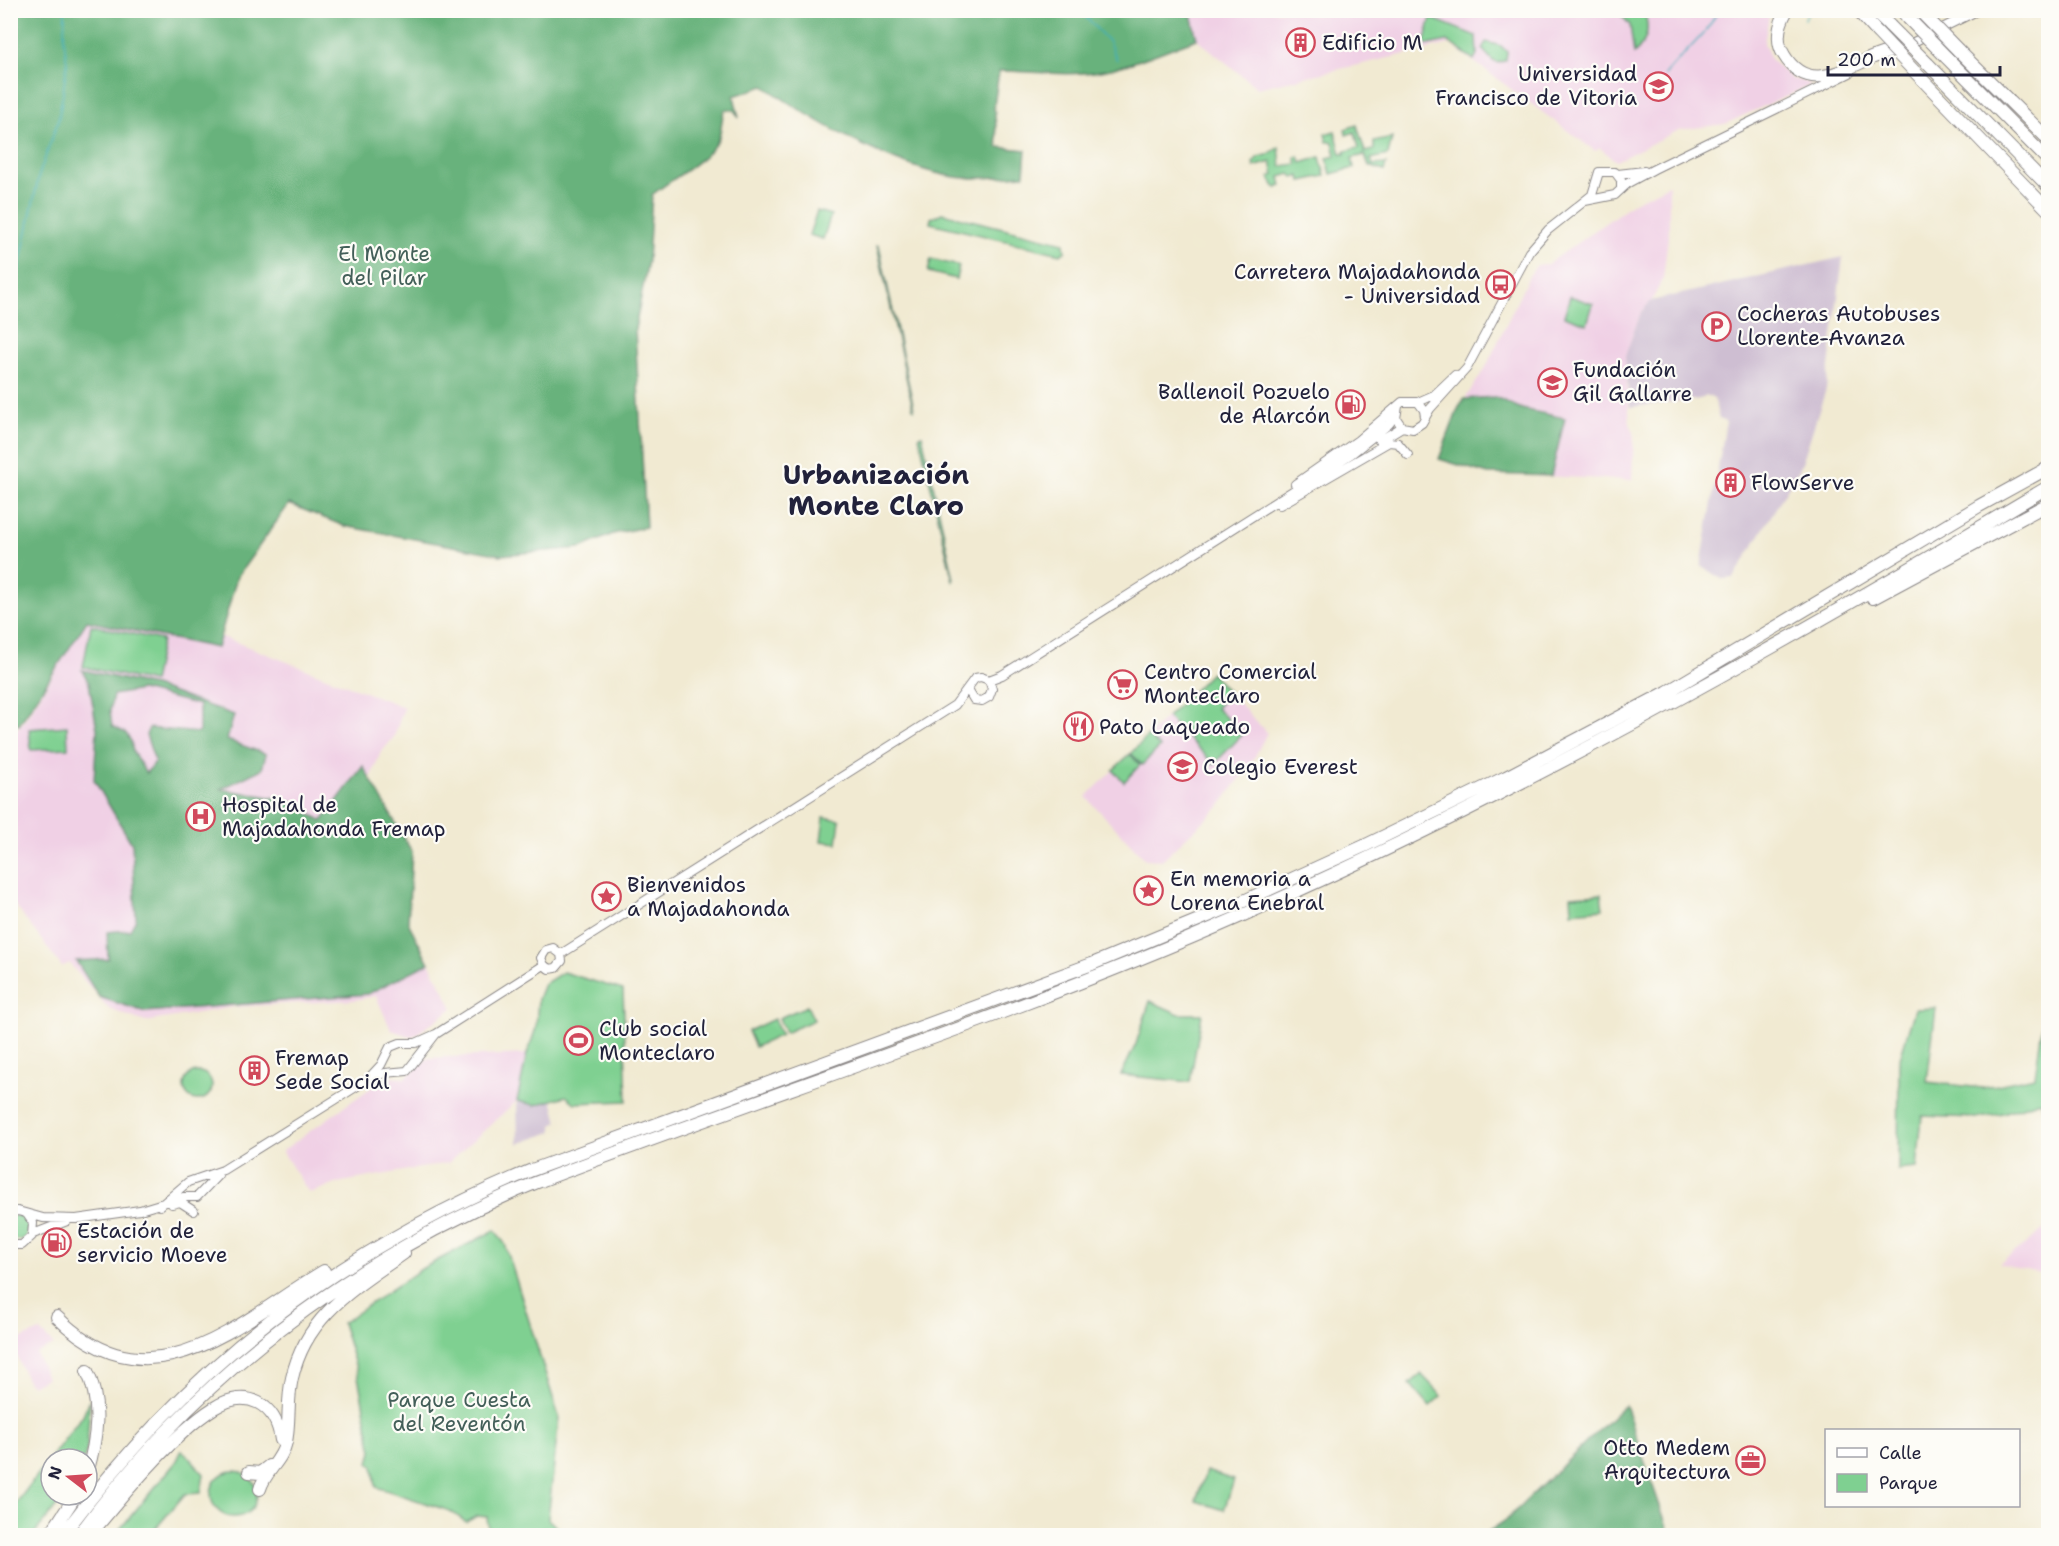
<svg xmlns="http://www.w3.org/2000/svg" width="2059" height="1546" font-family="'Shantell Sans',sans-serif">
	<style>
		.built { fill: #f0d0e5 }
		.industrial { fill: #cebed2 }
		.green { fill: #7fd091; stroke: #507966; stroke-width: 1.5 }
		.forest { fill: #67b27b; stroke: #446a5b; stroke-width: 1.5; fill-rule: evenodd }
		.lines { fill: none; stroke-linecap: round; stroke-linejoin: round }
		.stream { stroke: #3fafb9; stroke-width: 1.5 }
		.minor-casing { stroke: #8a8686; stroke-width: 10 }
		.highway-casing { stroke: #8a8686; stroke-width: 14 }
		.minor { stroke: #fff; stroke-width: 8 }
		.highway { stroke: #fff; stroke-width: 12 }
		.highway-bridge-casing { stroke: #8a8686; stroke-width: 14; stroke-linecap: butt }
		.highway-bridge { stroke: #fff; stroke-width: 12 }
		.labels { text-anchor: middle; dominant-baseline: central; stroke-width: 4.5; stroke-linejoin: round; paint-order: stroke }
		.poi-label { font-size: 21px; fill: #22223b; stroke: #fdfcf7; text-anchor: start }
		.park-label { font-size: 21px; fill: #435f59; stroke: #fdfcf7 }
		.district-label { font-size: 27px; font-weight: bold; fill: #22223b; stroke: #fdfcf7 }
	</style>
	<rect width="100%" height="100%" fill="#fdfcf7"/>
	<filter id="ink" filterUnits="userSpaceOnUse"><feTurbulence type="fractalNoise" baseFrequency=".0167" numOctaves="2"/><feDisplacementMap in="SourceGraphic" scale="12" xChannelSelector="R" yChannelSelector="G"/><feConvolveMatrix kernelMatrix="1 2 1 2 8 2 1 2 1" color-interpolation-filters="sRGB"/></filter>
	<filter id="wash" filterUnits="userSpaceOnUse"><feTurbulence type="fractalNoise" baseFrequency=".008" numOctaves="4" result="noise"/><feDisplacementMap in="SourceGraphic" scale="24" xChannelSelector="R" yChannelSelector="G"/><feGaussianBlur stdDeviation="1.35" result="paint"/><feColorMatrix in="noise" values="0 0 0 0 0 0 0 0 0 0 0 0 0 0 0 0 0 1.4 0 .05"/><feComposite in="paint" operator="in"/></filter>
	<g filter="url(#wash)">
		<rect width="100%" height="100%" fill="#f1ead2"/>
		<path class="built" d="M 1190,11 L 1770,11 L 1764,43 L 1771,60 L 1792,79 L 1813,84 L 1725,124 L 1679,130 L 1616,161 L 1600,148 L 1595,151 L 1450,44 L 1257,88 L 1197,39 Z
			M 1669,185 L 1669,230 L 1663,279 L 1652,300 L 1641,312 L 1625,356 L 1630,424 L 1634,432 L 1632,480 L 1488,474 L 1439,459 L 1458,409 L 1485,369 L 1529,276 L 1537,265 L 1548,264 L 1636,201 Z
			M 87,621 L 218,645 L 220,636 L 404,707 L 394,737 L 380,754 L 369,782 L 373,783 L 412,852 L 408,922 L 453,1008 L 412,1037 L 391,1030 L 376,996 L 355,1000 L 234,1007 L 145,1022 L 109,1009 L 69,963 L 62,967 L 11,900 L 11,736 L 24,721 Z
			M 1211,673 L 1267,733 L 1251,764 L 1218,808 L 1162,860 L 1145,859 L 1086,797 Z
			M 527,1054 L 517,1101 L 448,1163 L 342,1182 L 309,1193 L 282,1151 L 386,1077 L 405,1078 L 428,1058 Z
			M 2048,1226 L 2048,1275 L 1999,1264 L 2028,1242 Z
			M 40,1331 L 54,1345 L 36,1353 L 47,1378 L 32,1385 L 28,1383 L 11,1343 Z"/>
		<path class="industrial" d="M 1843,257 L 1826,389 L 1801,466 L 1734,578 L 1722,579 L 1701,566 L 1726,422 L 1719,419 L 1714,399 L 1706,395 L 1700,399 L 1630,407 L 1625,356 L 1641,312 L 1651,301 Z
			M 552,1100 L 558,1122 L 552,1125 L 552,1132 L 518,1144 L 517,1101 L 535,1105 Z"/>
		<path class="green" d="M 1617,11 L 1644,11 C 1650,28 1648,41 1634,54 L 1630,25 Z
			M 1431,18 L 1476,36 L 1477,54 L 1474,60 L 1447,41 L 1428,45 L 1424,43 Z
			M 1486,42 L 1501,46 L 1507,52 L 1506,60 L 1499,63 L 1493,61 L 1482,49 Z
			M 1357,125 L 1365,152 L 1374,150 L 1374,142 L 1392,138 L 1388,155 L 1371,159 L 1373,165 L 1386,164 L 1384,171 L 1369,166 L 1365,155 L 1352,158 L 1354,168 L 1331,174 L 1327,158 L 1336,156 L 1333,142 L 1327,142 L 1325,134 L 1335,131 L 1341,154 L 1345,154 L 1345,151 L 1359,148 L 1355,132 L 1346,135 L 1345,129 Z
			M 1279,147 L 1281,166 L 1297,164 L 1295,157 L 1299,156 L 1301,163 L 1320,157 L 1325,176 L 1301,181 L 1300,176 L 1294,178 L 1290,174 L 1280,177 L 1282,186 L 1276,188 L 1269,177 L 1274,175 L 1271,162 L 1254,167 L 1253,163 L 1258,157 L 1267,155 Z
			M 817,211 L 831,215 L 823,239 L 809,235 Z
			M 942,213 L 1064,243 L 1065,252 L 1060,254 L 930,223 L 931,218 Z
			M 877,245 L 879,246 L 914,409 L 913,408 Z
			M 931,259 L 959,266 L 956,279 L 928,272 Z
			M 1570,296 L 1593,304 L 1587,324 L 1564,316 Z
			M 922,435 L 954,579 L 953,581 L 919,436 Z
			M 91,625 L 162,640 L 153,682 L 83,667 Z
			M 1211,673 L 1229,693 L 1216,708 L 1243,734 L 1214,764 L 1167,717 Z
			M 67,726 L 68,748 L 31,750 L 29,729 Z
			M 1148,736 L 1160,747 L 1142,765 L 1131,753 Z
			M 1130,754 L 1140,765 L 1124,782 L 1113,770 Z
			M 824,817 L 840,820 L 837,843 L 821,841 Z
			M 1601,894 L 1603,909 L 1572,912 L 1571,896 Z
			M 563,972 L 623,990 L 627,1101 L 575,1103 L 566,1096 L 535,1105 L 517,1101 L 527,1054 L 536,1028 L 538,999 L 544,984 Z
			M 1150,1001 L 1179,1014 L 1202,1014 L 1190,1082 L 1121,1075 L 1136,1044 Z
			M 2045,1005 L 2048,1005 L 2048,1126 L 2041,1101 L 2003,1113 L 1976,1118 L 1922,1116 L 1917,1168 L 1898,1170 L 1899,1061 L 1915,1009 L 1936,1008 L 1927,1082 L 1983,1088 L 2035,1077 Z
			M 807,1006 L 814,1020 L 785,1033 L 779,1018 Z
			M 774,1019 L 781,1035 L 755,1047 L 748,1031 Z
			M184 1086a14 14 0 1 1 28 0a14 14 0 1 1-28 0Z
			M 17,1215 L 23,1217 L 29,1225 L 26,1237 L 20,1240 L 11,1239 L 11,1216 Z
			M 495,1230 L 505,1244 L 559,1417 L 548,1519 L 565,1535 L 489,1535 L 487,1517 L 477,1516 L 466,1522 L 450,1511 L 376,1487 L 373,1466 L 369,1463 L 372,1451 L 357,1371 L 342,1323 L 423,1268 Z
			M 1421,1374 L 1442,1396 L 1430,1407 L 1410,1384 Z
			M 90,1398 L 87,1448 L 84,1459 L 51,1459 L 51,1495 L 66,1495 L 33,1535 L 11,1536 L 11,1510 L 83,1415 Z
			M 182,1450 L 204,1474 L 201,1493 L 185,1494 L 150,1535 L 115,1535 L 176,1462 Z
			M211 1494a23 23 0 1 1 46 0a23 23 0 1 1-46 0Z
			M 1206,1471 L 1234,1480 L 1224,1510 L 1196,1501 Z"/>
		<path class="forest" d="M 11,10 L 1190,10 L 1197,39 C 1167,49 1131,66 1100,71 C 1066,77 1033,71 999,71 L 994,106 L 998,147 L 1026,150 L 1024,175 C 1002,176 977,180 955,177 C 892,167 815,122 764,86 L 734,96 L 739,118 L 734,110 L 725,110 C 720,120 723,131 717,141 C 706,161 670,180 652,195 L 648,261 L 635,329 L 646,527 L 613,534 L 581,548 L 501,555 L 344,526 L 289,504 L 237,577 L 217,648 L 87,621 L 19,725 L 10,722 Z
			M 1495,397 L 1522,409 L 1565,418 L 1551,476 L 1488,474 L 1439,459 L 1458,409 L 1464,399 Z
			M 82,670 L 154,686 L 234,715 L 227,740 L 266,754 L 262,769 L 221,789 L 288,800 L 322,821 L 363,766 L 412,852 L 408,922 L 429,963 L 368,994 L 145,1012 L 99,997 L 76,961 L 108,959 L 107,932 L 130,930 L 136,919 L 132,844 L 94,780 L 97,729 L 89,683 ZM 142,690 L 199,705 L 199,733 L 149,728 L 146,735 L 155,762 L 146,773 L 133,752 L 131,741 L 126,733 L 112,726 L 110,711 L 113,695 Z
			M 1625,1405 L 1670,1535 L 1483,1535 L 1506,1520 Z"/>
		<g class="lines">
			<path class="stream" d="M 1079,10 L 1109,42 L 1117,60
				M 1805,19 L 1809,10
				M 1665,75 C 1682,53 1707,36 1718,10
				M 10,335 L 16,282 L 39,175 L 58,121 L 63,93 L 67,63 L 64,40 L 65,10"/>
		</g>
	</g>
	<g filter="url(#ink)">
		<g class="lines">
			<defs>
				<path id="minor" d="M 1891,53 L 1979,10
					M 1618,174 L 1644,171
					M 1585,201 L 1615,195 L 1628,183 L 1654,169 L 1850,73
					M 1418,402 L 1434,395 L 1455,375
					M 1398,406 L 1396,418 L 1402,427 L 1413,429 L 1422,423 L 1430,409 L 1467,368 L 1529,252 L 1548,230 L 1592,195 L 1599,172 L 1615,172 L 1621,180 L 1621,189
					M 1379,441 L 1402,427
					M 1295,484 L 1358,440 L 1402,402 L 1418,402 L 1424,410 L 1425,417
					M 1280,505 L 1389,442 L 1398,443 L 1408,455
					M 989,680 L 1002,675 L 1351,454 L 1389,424 L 1396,415
					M 561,954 L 955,705 L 975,678 L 981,677 L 989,680 L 992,689 L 989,697 L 982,701 L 974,700 L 968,690
					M 544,965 L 541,958 L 546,950 L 553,948 L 561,954
					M 544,965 L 549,969 L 556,968 L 562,961 L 561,954
					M 369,1078 L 381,1065 L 390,1047 L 400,1043 L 416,1043 L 436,1034 L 544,965
					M 172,1204 L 180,1202 L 194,1211
					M 160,1206 L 188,1182 L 223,1170 L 367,1080 L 385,1073 L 407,1071 L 436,1034
					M 10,1212 L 18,1211 L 43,1218 L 76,1219 L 140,1210 L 183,1197 L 197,1197 L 218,1175
					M 33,1234 L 67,1221
					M 10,1245 L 22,1245 L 32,1236 L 33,1223 L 27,1214"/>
				<path id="highway" d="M 1787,10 C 1779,24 1775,41 1784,55 C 1813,103 1857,56 1894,51
					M 1857,10 L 1877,32
					M 1874,10 L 1890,26
					M 1901,10 L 1908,18
					M 1958,50 L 2048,139
					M 1946,57 L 2048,160
					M 1928,64 L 2048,186
					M 1914,71 L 2048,210
					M 1873,598 L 2048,504
					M 57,1317 C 152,1411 238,1322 324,1271
					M 87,1371 C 102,1403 97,1439 87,1473
					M 249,1472 L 260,1473 L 269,1466
					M 260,1489 C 265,1471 282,1461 286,1442 C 290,1421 287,1399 292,1378 C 306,1315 355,1288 404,1253
					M 49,1536 L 76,1495
					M 62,1536 C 189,1365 336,1252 532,1170 L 1092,964 L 1235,905 L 1364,846 L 1506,777 L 1667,692 L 1979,506 L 2048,468
					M 78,1536 C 196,1376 352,1258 535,1183 C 770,1093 1011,1017 1241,916 C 1521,793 1786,643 2048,487
					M 89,1536 C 120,1498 174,1433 214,1408 C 247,1387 276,1404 281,1440"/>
			</defs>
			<use href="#minor" class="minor-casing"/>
			<use href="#highway" class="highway-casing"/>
			<use href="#minor" class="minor"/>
			<use href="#highway" class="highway"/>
			<defs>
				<path id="highway-bridge" d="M 1923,14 L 1958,50
					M 1908,18 L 1946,57
					M 1890,26 L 1928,64
					M 1877,32 L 1914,71"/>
			</defs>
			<use href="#highway-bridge" class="highway-bridge-casing"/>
			<use href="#highway-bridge" class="highway-bridge"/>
		</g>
	</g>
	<defs>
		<symbol id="building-ring" viewBox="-11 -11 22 22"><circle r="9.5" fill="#fdfcf7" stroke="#d1495b" stroke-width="1.5"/><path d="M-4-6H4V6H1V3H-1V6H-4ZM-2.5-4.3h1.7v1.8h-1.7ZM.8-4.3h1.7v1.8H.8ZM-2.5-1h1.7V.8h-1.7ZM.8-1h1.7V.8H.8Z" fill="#d1495b"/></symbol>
		<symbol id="university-ring" viewBox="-11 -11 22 22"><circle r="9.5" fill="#fdfcf7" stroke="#d1495b" stroke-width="1.5"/><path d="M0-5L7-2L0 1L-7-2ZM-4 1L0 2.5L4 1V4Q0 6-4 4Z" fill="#d1495b"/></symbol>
		<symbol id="bus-ring" viewBox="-11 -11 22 22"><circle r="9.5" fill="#fdfcf7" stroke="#d1495b" stroke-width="1.5"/><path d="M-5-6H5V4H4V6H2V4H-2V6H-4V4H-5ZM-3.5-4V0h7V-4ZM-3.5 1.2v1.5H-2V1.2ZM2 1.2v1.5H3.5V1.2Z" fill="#d1495b"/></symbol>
		<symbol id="parking-ring" viewBox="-11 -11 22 22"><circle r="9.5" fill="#fdfcf7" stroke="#d1495b" stroke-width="1.5"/><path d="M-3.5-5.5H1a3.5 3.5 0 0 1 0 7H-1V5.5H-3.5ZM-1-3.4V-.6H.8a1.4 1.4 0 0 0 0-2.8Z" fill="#d1495b"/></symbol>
		<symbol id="school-ring" viewBox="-11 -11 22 22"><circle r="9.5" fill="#fdfcf7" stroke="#d1495b" stroke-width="1.5"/><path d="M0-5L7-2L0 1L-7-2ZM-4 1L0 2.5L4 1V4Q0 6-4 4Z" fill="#d1495b"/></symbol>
		<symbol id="fuel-ring" viewBox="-11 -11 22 22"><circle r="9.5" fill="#fdfcf7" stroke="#d1495b" stroke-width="1.5"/><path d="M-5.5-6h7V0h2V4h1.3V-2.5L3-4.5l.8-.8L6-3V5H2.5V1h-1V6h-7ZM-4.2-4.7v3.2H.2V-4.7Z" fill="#d1495b"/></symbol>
		<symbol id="supermarket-ring" viewBox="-11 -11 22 22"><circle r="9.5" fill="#fdfcf7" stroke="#d1495b" stroke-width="1.5"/><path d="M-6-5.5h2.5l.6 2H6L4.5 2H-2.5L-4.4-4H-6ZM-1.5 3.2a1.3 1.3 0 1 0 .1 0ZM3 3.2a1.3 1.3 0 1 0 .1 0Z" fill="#d1495b"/></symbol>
		<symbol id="restaurant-ring" viewBox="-11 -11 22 22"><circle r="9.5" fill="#fdfcf7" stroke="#d1495b" stroke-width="1.5"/><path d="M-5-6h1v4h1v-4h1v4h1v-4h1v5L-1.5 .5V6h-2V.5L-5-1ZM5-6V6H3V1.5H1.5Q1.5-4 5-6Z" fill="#d1495b"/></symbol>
		<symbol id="hospital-ring" viewBox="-11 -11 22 22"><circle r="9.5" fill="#fdfcf7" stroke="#d1495b" stroke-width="1.5"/><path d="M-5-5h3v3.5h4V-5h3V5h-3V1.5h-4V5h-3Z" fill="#d1495b"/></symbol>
		<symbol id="sight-ring" viewBox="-11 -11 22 22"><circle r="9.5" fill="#fdfcf7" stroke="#d1495b" stroke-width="1.5"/><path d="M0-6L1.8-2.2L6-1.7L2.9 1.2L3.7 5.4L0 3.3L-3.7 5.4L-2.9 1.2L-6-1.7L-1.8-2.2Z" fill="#d1495b"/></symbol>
		<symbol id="stadium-ring" viewBox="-11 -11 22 22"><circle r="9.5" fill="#fdfcf7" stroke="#d1495b" stroke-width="1.5"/><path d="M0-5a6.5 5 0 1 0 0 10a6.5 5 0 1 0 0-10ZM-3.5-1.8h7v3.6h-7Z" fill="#d1495b"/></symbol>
		<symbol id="office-ring" viewBox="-11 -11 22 22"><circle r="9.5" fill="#fdfcf7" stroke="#d1495b" stroke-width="1.5"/><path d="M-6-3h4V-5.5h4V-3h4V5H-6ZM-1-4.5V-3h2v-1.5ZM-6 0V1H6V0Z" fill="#d1495b"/></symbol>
	</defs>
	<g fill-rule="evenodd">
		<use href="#building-ring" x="1284" y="26" width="33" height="33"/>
		<use href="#university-ring" x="1642" y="70" width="33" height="33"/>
		<use href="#bus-ring" x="1484" y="268" width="33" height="33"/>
		<use href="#parking-ring" x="1700" y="310" width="33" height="33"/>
		<use href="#school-ring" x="1536" y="366" width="33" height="33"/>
		<use href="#fuel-ring" x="1334" y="388" width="33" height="33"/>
		<use href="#building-ring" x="1714" y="466" width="33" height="33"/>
		<use href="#supermarket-ring" x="1106" y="668" width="33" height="33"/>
		<use href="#restaurant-ring" x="1062" y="710" width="33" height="33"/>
		<use href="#school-ring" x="1166" y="750" width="33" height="33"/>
		<use href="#hospital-ring" x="184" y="800" width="33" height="33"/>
		<use href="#sight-ring" x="1132" y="874" width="33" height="33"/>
		<use href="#sight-ring" x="590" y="880" width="33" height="33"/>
		<use href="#stadium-ring" x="562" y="1024" width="33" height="33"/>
		<use href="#building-ring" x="238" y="1054" width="33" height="33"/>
		<use href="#fuel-ring" x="40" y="1226" width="33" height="33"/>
		<use href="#office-ring" x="1734" y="1444" width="33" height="33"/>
	</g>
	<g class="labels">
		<g class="poi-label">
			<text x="1322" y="43">Edificio M</text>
			<text x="1637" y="74" text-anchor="end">Universidad<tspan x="1637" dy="24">Francisco de Vitoria</tspan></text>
			<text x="1480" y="272" text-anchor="end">Carretera Majadahonda<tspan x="1480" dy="24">- Universidad</tspan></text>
			<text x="1737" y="314">Cocheras Autobuses<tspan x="1737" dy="24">Llorente-Avanza</tspan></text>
			<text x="1573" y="370">Fundación<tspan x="1573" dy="24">Gil Gallarre</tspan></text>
			<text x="1330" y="392" text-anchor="end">Ballenoil Pozuelo<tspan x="1330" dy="24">de Alarcón</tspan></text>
			<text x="1751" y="483">FlowServe</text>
			<text x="1144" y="672">Centro Comercial<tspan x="1144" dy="24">Monteclaro</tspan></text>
			<text x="1099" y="727">Pato Laqueado</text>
			<text x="1203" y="767">Colegio Everest</text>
			<text x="222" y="805">Hospital de<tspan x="222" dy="24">Majadahonda Fremap</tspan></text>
			<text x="1170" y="879">En memoria a<tspan x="1170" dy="24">Lorena Enebral</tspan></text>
			<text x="627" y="885">Bienvenidos<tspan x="627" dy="24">a Majadahonda</tspan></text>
			<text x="599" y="1029">Club social<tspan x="599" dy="24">Monteclaro</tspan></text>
			<text x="275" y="1058">Fremap<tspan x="275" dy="24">Sede Social</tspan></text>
			<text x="77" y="1231">Estación de<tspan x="77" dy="24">servicio Moeve</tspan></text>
			<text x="1730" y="1448" text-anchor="end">Otto Medem<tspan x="1730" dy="24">Arquitectura</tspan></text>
		</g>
		<g class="park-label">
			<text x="384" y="254">El Monte<tspan x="384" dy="24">del Pilar</tspan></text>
			<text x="459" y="1400">Parque Cuesta<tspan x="459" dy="24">del Reventón</tspan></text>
		</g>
		<g class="district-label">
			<text x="876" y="474">Urbanización<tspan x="876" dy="31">Monte Claro</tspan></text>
		</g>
	</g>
	<rect width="2059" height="1546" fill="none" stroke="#fdfcf7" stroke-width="36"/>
	<rect x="1825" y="1429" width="195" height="78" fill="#fdfcf7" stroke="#a5a5ac" stroke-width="1.5"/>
	<rect x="1837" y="1448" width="30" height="9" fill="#ffffff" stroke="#a5a5ac" stroke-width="1.5"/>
	<text x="1879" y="1459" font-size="18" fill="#22223b">Calle</text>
	<rect x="1837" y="1474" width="30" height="18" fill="#7fd091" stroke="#a5a5ac" stroke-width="1.5"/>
	<text x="1879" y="1489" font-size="18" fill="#22223b">Parque</text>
	<g transform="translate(69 1477) rotate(287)"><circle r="28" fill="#fdfcf7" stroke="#a5a5ac" stroke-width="1.5"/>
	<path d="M0-4.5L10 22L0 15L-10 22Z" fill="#d1495b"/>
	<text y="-9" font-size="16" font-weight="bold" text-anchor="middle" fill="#22223b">N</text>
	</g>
	<path d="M1828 66v9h172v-9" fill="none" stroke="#22223b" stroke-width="3"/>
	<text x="1837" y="66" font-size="18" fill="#22223b" stroke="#fdfcf7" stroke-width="4.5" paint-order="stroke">200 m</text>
</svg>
